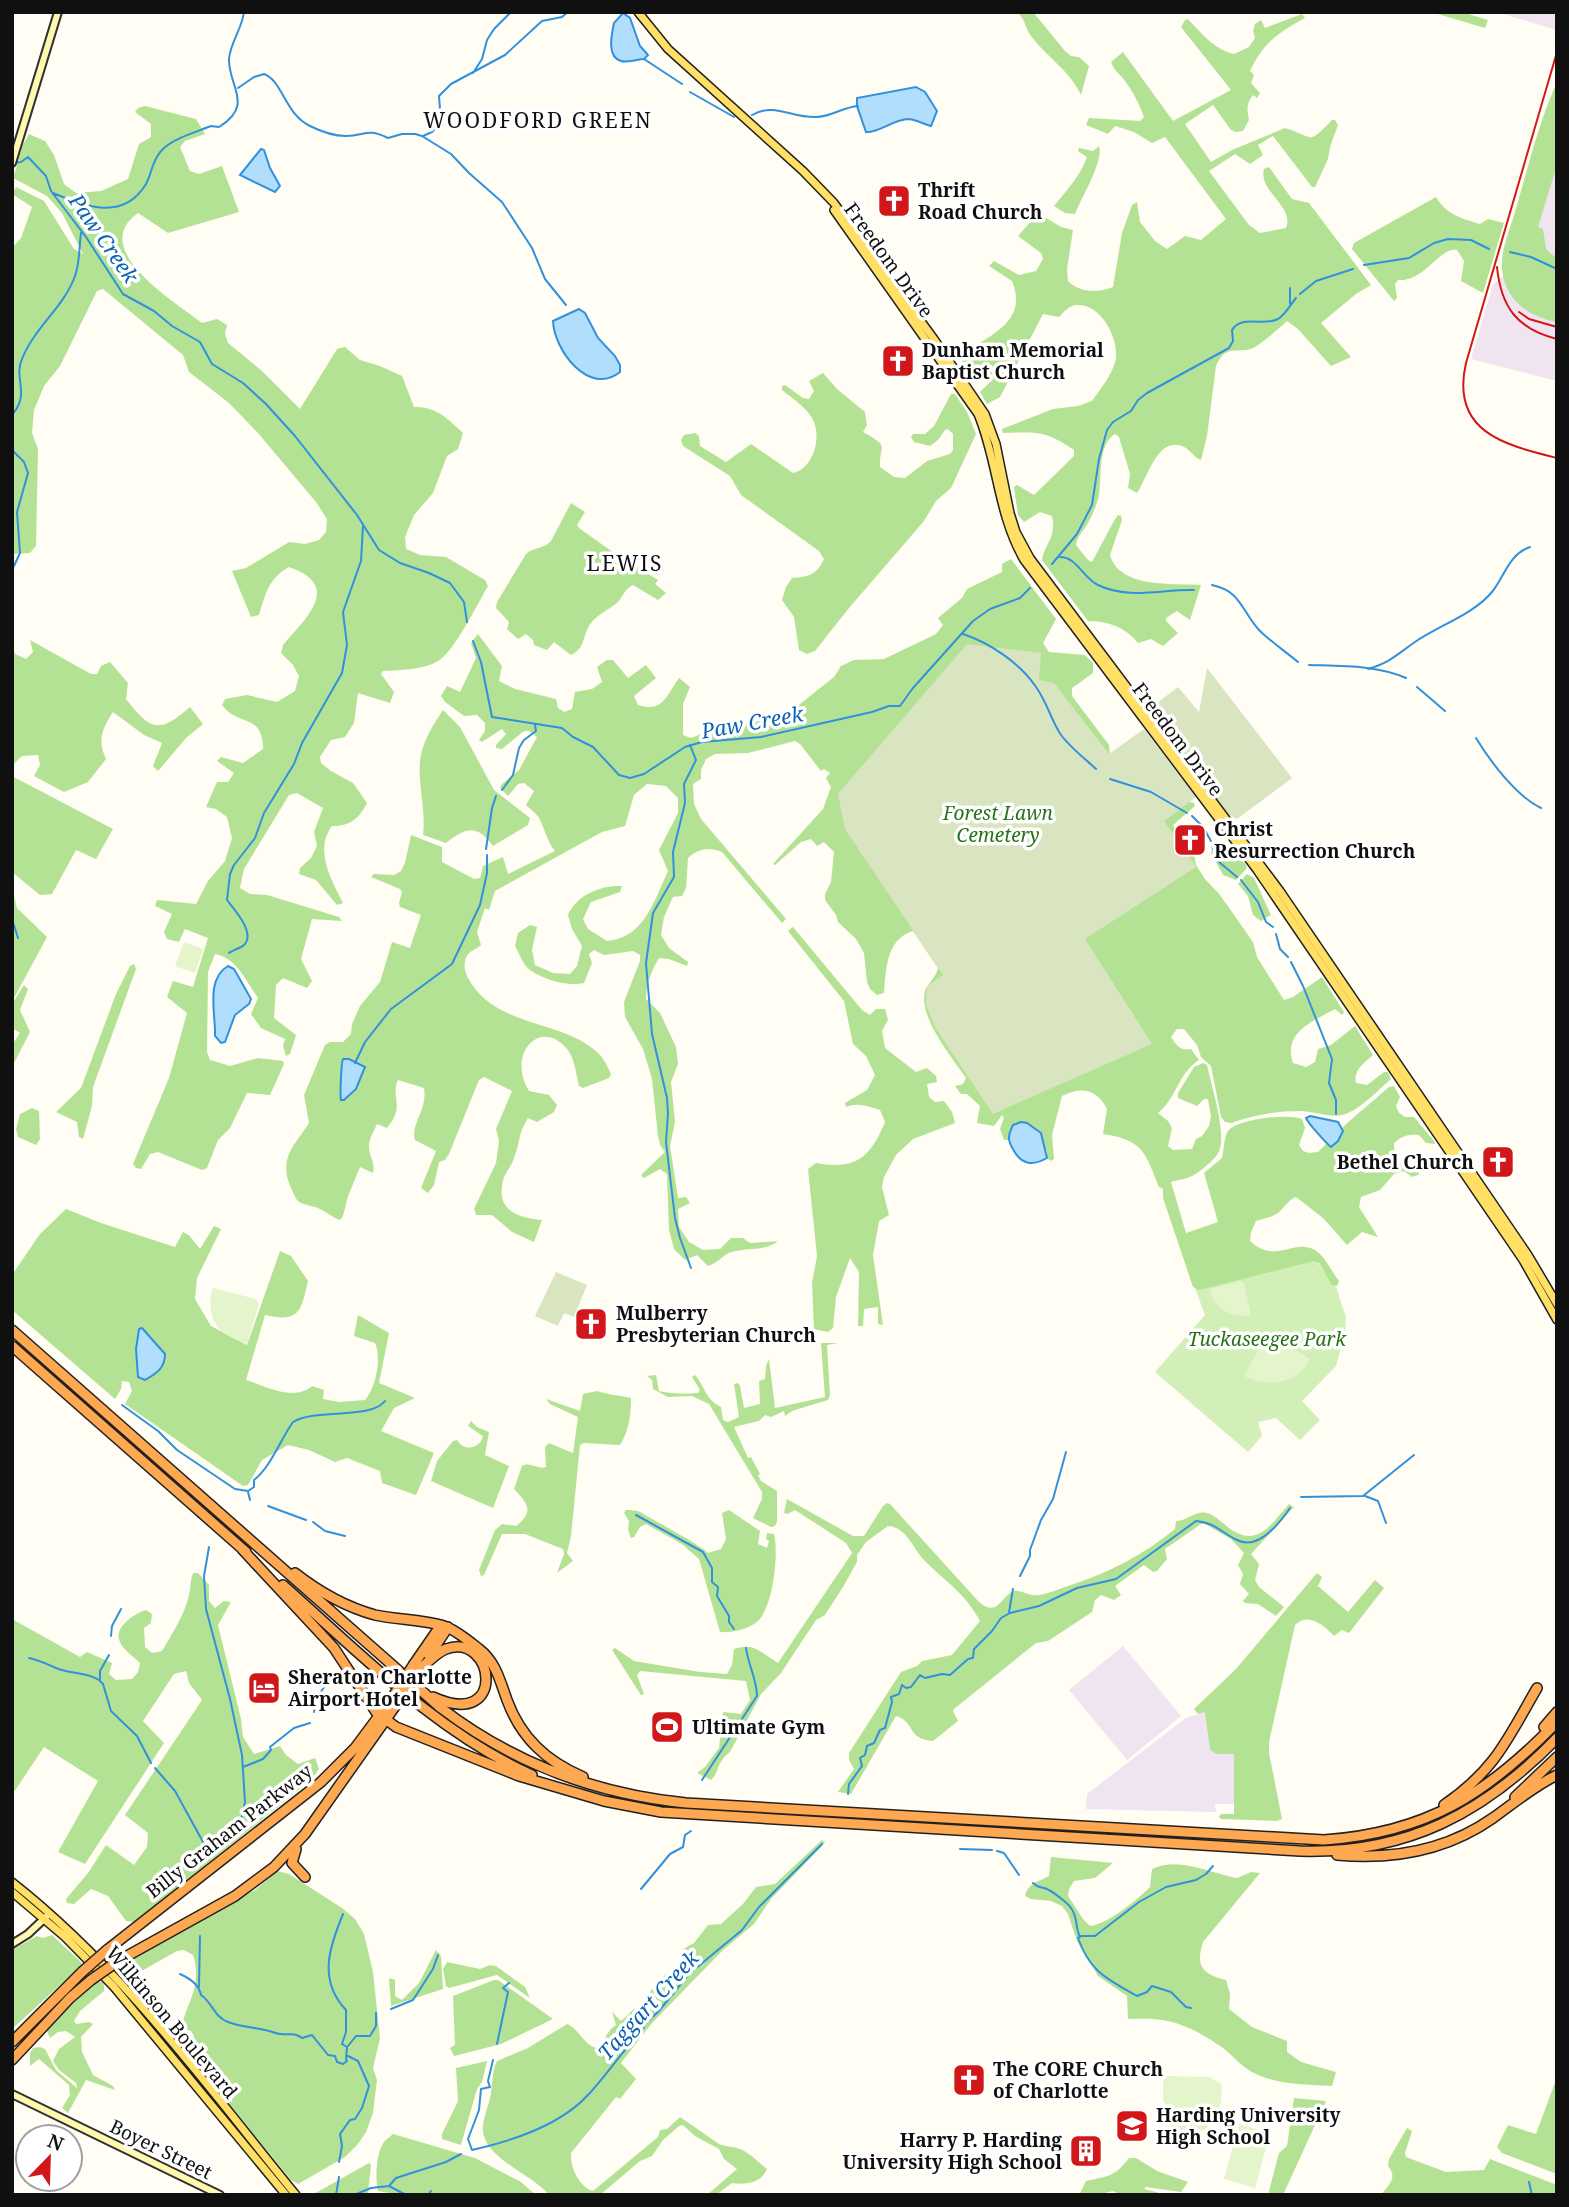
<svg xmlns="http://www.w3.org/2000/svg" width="1569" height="2207" font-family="'Noto Serif',serif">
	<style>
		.industrial { fill: #efe4ef }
		.green { fill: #d2efb8 }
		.forest { fill: #b4e295; fill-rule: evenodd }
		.cemetery { fill: #d8e5c0 }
		.pitch { fill: #e5f5cb }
		.water { fill: #b2defd; stroke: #3191dc; stroke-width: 2 }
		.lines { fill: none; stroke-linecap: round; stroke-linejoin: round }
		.stream { stroke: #3191dc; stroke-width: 2 }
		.secondary-casing { stroke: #323232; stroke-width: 10 }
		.primary-casing { stroke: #212121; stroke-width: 10 }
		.highway-casing { stroke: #212121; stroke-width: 12 }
		.secondary { stroke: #fff9af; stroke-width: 6 }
		.primary { stroke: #ffdf64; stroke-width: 7 }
		.highway { stroke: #ffa852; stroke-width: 9 }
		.rail { stroke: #d11719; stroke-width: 2 }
		.highway-bridge-casing { stroke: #212121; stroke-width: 12; stroke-linecap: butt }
		.highway-bridge { stroke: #ffa852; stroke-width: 9 }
		.labels { text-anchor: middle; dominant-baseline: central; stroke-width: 7; stroke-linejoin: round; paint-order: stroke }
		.poi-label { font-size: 19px; font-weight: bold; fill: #101010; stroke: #fff; text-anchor: start }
		.street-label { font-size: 19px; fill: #101010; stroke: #fff }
		.park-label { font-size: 19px; font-style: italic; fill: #277118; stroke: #fff }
		.neighbourhood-label { font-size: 21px; letter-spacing: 2px; fill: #101010; stroke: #fff }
		.water-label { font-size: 21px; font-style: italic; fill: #0a62b2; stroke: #fff }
	</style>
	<rect width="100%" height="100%" fill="#fffdf4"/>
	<path class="industrial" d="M 1496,12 L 1557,12 L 1557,30 Z
		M 1557,137 L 1557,381 L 1471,359 L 1493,284 L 1526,258 Z
		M 1123,1646 L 1181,1716 L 1127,1760 L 1069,1690 Z
		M 1205,1712 L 1217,1754 L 1234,1754 L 1234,1804 L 1215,1804 L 1216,1812 L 1086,1809 L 1087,1794 L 1186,1718 Z"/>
	<path class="green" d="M 1308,1250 L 1336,1287 L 1346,1317 L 1345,1334 L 1336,1366 L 1302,1401 L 1320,1420 L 1300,1440 L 1276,1418 L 1258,1422 L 1262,1436 L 1248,1452 L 1155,1372 L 1205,1315 L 1195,1288 L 1265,1268 Z"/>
	<path class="forest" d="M 1017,12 L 1033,12 L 1065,51 L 1071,56 L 1079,57 L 1089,66 L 1081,95 C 1070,71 1047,57 1031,36 C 1025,28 1025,18 1017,12 Z
		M 1431,12 L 1462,12 L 1488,20 L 1485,28 Z
		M 1302,14 L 1305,18 C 1279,32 1263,43 1250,71 L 1254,75 L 1251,83 L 1260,93 L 1257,98 L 1253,95 C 1246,104 1247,110 1249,120 L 1243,131 L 1236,132 L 1231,130 L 1213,105 L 1185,124 L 1211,162 L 1232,150 L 1285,128 C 1315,137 1307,146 1332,120 L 1335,120 L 1338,125 L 1330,147 L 1328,159 L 1315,187 L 1312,187 L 1273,136 L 1258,145 L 1263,155 L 1250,164 L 1235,154 L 1209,171 L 1249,225 L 1260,233 L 1286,228 C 1295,207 1258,191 1264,169 L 1269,167 L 1292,199 L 1309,203 L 1371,285 L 1356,294 L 1321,323 L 1351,357 L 1331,366 L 1298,329 L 1287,321 C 1277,330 1266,340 1255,347 C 1240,356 1226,341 1216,366 L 1207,436 L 1201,460 C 1193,457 1191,450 1184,447 C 1158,434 1147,479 1137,493 L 1128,488 L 1130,474 L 1119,437 L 1115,434 C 1097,445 1102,477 1099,495 C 1097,504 1093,514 1089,521 C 1085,530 1077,535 1076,545 L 1088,560 L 1092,562 L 1115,519 L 1118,515 L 1121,516 L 1122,520 L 1110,555 C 1120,589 1172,583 1201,585 L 1190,620 L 1177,611 L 1166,618 L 1166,621 L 1178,633 L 1163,646 L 1151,639 L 1138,643 C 1125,627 1108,621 1088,621 L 1042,560 C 1044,544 1057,538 1052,516 L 1040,512 L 1024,522 L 1018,515 L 1014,487 L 1017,485 L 1034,495 L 1074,456 L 1074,450 C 1045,430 1037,432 1003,433 L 1002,429 L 1053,409 L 1078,406 L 1092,401 C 1100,390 1114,372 1116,358 C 1118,337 1101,304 1077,305 C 1069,305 1064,312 1059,317 L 1043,314 L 1000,397 L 987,404 L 980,392 L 990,382 L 990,375 L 969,371 L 959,356 C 989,335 1029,323 1012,281 L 989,266 L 994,261 L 1019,275 L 1036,271 L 1043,259 L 1041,253 L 1018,236 L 1038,213 L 1061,227 L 1073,230 L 1067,269 L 1068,281 C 1080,293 1097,293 1113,287 L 1122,233 L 1132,205 L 1137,202 L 1140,222 L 1155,241 L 1167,249 L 1185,236 L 1201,240 L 1226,219 L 1165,137 L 1152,143 L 1134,132 L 1115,126 L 1108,134 L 1086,125 L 1089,118 L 1140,121 L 1144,117 C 1139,103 1133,92 1125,81 C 1120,74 1114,71 1111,62 L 1123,52 L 1173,121 L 1231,90 L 1181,27 L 1185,20 L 1188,19 C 1201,33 1215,50 1234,54 L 1249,47 L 1255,38 L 1253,31 L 1255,24 L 1261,20 L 1265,28 Z
		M 1557,82 L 1557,165 L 1538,227 L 1543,229 L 1546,249 L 1557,259 L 1557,322 C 1529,317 1505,300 1502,270 C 1500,252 1510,229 1515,212 C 1528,168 1538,124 1557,82 Z
		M 145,106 L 196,119 L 205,134 L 185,141 L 180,147 L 190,171 L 199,174 L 222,166 L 239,212 L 168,233 L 138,213 C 87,249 175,302 202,323 L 217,319 L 227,325 L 225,334 L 228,343 L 262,371 L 300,409 L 337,349 L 345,347 L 360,360 L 380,366 L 402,376 L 414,407 C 436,406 448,419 463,433 L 458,449 L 447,456 L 433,493 L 414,515 L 405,537 L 406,549 L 420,555 L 446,557 L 485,580 L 488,586 C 478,603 454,652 438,661 C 423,670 401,670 383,671 L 381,674 L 394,692 L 390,703 L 358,693 L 354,723 L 345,737 L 331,740 L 320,757 L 321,763 L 331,771 L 353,783 L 367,803 C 359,819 350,826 332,826 C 314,850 331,879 343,903 L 337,905 L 316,880 L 299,874 L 300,868 L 311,858 L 317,846 L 314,832 L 323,808 L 297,793 L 289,795 L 244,869 L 240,888 L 250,894 L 267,895 L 339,917 L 342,921 L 312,919 L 301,959 L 312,981 L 307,988 L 283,978 L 276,985 L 274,1018 L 296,1035 L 290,1054 L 286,1056 L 283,1046 L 285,1039 L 261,1028 L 251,1014 L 258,998 C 246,981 237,958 215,954 L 208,972 L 207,1052 L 210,1060 L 230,1066 L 258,1058 L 283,1061 L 284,1064 L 270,1095 L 247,1093 L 230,1128 L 218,1140 L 207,1168 L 202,1170 L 158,1152 L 150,1154 L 141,1169 L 136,1168 L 133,1164 L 169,1078 L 187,1013 L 167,997 L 173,981 L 193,987 L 208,938 L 185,929 L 179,942 L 167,939 L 164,932 L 172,914 L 155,906 L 157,900 L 196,904 L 208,881 L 225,861 L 232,838 L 227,817 L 216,809 L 206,807 L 217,782 L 228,782 L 234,773 L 217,761 L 221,757 L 243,763 L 263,749 C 263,713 238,727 222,705 L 225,699 L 247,695 L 277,702 L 295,691 L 299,676 L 293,665 L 281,653 L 283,645 C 306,618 343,586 289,567 C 268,579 266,593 259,615 L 251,617 L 232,571 L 246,568 L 289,542 L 305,544 L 319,540 L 326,532 L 327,519 L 316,502 L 258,433 L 229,403 L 189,372 L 183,355 L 103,289 L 97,291 L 60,366 L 44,386 L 34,410 L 32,433 L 38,449 L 36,546 L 30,553 L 12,554 L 12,248 L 21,238 L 32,207 L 12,194 L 16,187 L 44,201 L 74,249 L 83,254 L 62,213 L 47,196 L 13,178 L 23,145 L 29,134 L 45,141 L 54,155 L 64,184 L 76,193 L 101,191 L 128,179 L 139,144 L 151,137 L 151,124 L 135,112 L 138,108 Z
		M 1099,146 C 1104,161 1081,198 1075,214 L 1065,213 L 1054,206 C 1067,190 1080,176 1087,157 L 1078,151 L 1079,148 L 1093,151 Z
		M 1436,197 C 1447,215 1460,218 1480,224 L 1488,219 L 1504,223 L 1483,293 L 1461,281 L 1464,261 L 1457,250 C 1440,246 1425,282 1398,280 L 1395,284 L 1397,298 L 1394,301 L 1352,249 L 1354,243 Z
		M 823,373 L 837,389 L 865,412 L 867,425 L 863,432 C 891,448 879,443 880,467 L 894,477 L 905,478 L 927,461 L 950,454 L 953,450 L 953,434 L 948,429 L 945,430 L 938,440 L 930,446 L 914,442 L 911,437 L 913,434 L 925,434 L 934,426 L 951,394 L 955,394 L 967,412 L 976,434 L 951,488 L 936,501 L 924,521 L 849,608 L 815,651 L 807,654 L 799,650 L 794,617 L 782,600 L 786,587 L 792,578 C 808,577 817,575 824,559 L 819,551 L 741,495 L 730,476 L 683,446 L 681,440 L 684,435 L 695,433 L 699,436 L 700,446 L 726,462 L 751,444 L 793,473 C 813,468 821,440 814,422 C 809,409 792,398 782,390 L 782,386 L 785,385 L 803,398 L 809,399 L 814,391 L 809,381 Z
		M 571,503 L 585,512 L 577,525 L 579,528 L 614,553 L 658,580 L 655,584 L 666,593 L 658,600 L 633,585 C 625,589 623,596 618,602 C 609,610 599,613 591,623 C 582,635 586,648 571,655 L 554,642 L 547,650 L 534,645 L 533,640 L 526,634 L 518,639 L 507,629 L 509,622 L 496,608 L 497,602 L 526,554 C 533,547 544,549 551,541 Z
		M 1011,559 L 1056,619 L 1043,643 L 1049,652 L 1085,655 L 1093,663 L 1093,673 L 1072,688 L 1072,696 L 1109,745 L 1110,757 L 1061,968 L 1156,826 L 1153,791 L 1194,803 L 1195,806 L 1173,825 L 1194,854 L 1196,865 L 1205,879 L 1220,895 L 1253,942 L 1257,957 L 1284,1000 L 1293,997 L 1322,977 L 1344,1012 L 1342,1015 L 1335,1009 C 1311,1022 1283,1033 1293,1063 L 1306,1067 L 1315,1062 L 1318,1049 L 1331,1045 L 1355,1026 L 1373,1055 C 1364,1063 1353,1070 1356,1083 L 1367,1085 L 1384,1072 L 1388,1072 L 1391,1079 C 1378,1090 1364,1106 1348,1113 C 1334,1120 1315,1111 1300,1111 C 1277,1111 1253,1115 1231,1123 L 1225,1122 L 1221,1117 L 1211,1066 L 1201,1057 L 1197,1045 L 1184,1029 L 1177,1029 L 1171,1037 C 1177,1046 1180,1051 1191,1049 L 1199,1060 C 1179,1072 1176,1099 1158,1113 L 1168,1121 L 1172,1128 L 1168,1146 L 1173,1150 L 1192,1149 L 1196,1139 L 1202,1136 L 1209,1126 L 1211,1116 L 1208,1099 L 1204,1099 L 1197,1106 L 1178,1098 L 1178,1093 L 1194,1067 L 1203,1063 L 1207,1065 C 1211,1085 1227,1133 1219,1151 C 1217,1158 1199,1173 1192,1176 C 1186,1179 1177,1180 1171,1182 L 1186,1233 L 1218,1222 L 1204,1173 L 1222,1158 C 1224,1150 1224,1137 1228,1131 C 1237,1119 1289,1113 1302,1119 L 1305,1128 L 1299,1145 L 1303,1151 L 1309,1153 L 1318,1152 L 1346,1124 L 1389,1087 L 1394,1086 L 1400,1097 L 1396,1106 L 1399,1113 L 1405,1117 L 1414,1117 L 1434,1141 L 1435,1144 L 1426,1143 L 1419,1135 C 1408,1134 1402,1136 1394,1143 L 1395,1164 L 1424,1167 L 1418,1175 L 1412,1177 L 1404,1171 L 1394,1174 L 1380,1190 L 1361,1197 L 1359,1207 L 1378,1237 L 1362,1232 L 1347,1245 L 1323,1218 L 1296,1197 C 1288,1200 1285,1207 1278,1213 C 1271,1218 1264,1218 1256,1221 L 1251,1232 L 1250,1241 C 1276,1265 1293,1238 1315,1250 C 1324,1255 1332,1272 1339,1281 L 1337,1286 L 1332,1285 L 1319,1263 L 1314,1261 L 1199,1290 L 1193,1287 L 1163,1198 L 1163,1189 L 1159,1187 C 1145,1152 1143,1140 1103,1134 L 1107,1109 C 1097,1089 1081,1086 1062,1096 L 1052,1135 L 1054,1159 L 1051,1161 L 1047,1158 L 1047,1151 L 1011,1128 L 1008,1140 L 1004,1140 L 1000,1129 L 1004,1118 L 1002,1115 L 994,1126 L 977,1123 L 980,1106 L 967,1094 L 961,1094 L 955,1086 L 963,1084 L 966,1078 C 952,1057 918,1017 925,991 C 928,982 936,978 938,968 L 913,931 C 886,939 886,970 884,993 L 877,995 L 870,989 L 867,982 L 864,953 L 856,939 L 838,922 L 836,915 L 825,900 L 825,894 L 831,882 L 834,852 L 824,842 L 817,846 L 811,839 L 801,842 L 775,865 L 773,864 L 823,809 L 831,787 L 826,778 L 830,773 L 824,769 L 821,771 L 800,744 L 795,741 L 748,753 L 715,754 L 706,759 L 701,770 L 701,779 L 693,784 L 694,804 L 701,819 L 786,919 L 782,923 L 722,852 C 709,847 699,848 688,858 L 686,888 L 682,896 L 673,897 L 664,917 L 661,935 L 669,948 L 688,962 L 687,966 L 669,959 L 659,958 C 651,971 646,985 646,999 L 660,1013 L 676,1047 L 678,1064 L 671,1082 L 675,1122 L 670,1146 L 678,1198 L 686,1197 L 690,1203 L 678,1209 L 679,1227 L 689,1242 L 703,1250 L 720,1249 L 731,1238 L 743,1238 L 750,1243 L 778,1241 C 764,1252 748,1247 732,1252 C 723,1254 719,1263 708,1266 L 697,1255 L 685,1260 L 674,1249 L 669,1230 L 667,1174 L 660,1169 L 644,1178 L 641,1175 L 665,1152 L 660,1145 L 658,1136 L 652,1079 L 643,1049 L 625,1017 L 624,1002 L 640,961 L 640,955 L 633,951 L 604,955 L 594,950 L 589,954 L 592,963 L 584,983 C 568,987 544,980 530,970 C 523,965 519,953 515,946 L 518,933 L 530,925 L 537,927 L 532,950 L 535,965 L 553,973 L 570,974 L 577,966 L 582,946 L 572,929 L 568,915 C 577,895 600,885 622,886 L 620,892 L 591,902 L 583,919 L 588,929 L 607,941 C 644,938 654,901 668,871 L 659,850 L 678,813 L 678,798 L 666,786 L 647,784 L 634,795 L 625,826 L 602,832 L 495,891 L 489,910 L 485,908 L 477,932 L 481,945 C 476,950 469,950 466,958 C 463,965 465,972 468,978 C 495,1028 561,1019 597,1052 C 603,1057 608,1067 611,1074 L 609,1078 L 583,1088 L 579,1086 C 576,1074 575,1059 567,1049 C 541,1017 506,1053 529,1091 L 549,1095 L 557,1105 L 554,1112 L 537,1122 L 528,1118 C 517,1136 521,1141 514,1158 C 512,1165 507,1171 504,1177 C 494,1210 516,1217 542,1220 L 534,1242 L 512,1232 L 492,1215 L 476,1215 L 474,1209 L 496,1163 L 499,1141 L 496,1129 L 512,1091 L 484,1077 L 479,1080 L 449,1154 L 445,1160 L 439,1162 L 434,1185 L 428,1193 L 421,1188 L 436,1151 L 415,1140 C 410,1125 428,1109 424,1088 L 398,1080 C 390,1098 406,1105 387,1128 L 377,1124 C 374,1131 368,1140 369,1148 C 370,1158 375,1162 373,1173 L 360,1167 L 348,1196 L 343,1216 L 340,1220 C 331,1217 323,1209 315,1207 C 297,1202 299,1205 291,1188 C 278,1159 294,1146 309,1123 L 304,1095 L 325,1045 L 330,1042 L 343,1042 L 351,1034 L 352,1024 L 360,1006 L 380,982 L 392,942 L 410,948 L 421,915 L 400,907 L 399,903 L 402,892 L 400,889 L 371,877 L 374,874 L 394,875 L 401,871 L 405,863 L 411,835 L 442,847 L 442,862 L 474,879 L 480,878 L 483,866 L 503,857 L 508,874 L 555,851 C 547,841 545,829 539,818 C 536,813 530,809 526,805 L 534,791 L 524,783 L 518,784 L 508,796 L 500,788 L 502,784 L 519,770 L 537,737 L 529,731 L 524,731 L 502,749 L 496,748 L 496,745 L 506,734 L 502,729 L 482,742 L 479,740 L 485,731 L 485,723 L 477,715 L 464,716 L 445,702 L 441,696 L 447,686 L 460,692 L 476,658 L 471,643 L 478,634 L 502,666 L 499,681 L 515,689 L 556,699 L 558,708 L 564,712 L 572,709 L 575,692 L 592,689 L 602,682 L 597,667 L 607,660 L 613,660 L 628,678 L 646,665 L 656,678 L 634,696 L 638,705 C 663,713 666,696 679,678 L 690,687 L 683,704 L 683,735 L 691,738 L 714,729 L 760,721 L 795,708 L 834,677 L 841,666 L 854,660 L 884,659 L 936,634 L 943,625 L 938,618 L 962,598 L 967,589 L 1002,572 L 1002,564 ZM 344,1058 L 364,1067 L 356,1089 L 349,1097 L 340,1095 C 344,1082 339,1068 344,1058 Z
		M 30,640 L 91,674 L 97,674 L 101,666 L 110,662 L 128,683 L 126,699 C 151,731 159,734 190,707 L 203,724 L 186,738 L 158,771 L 153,766 L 162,743 L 144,735 L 113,712 C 102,729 97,740 106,759 L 88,782 L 64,792 L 34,776 L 40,765 L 38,755 L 22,756 L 12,766 L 12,644 L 15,654 L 26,659 L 33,652 Z
		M 443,710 L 460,727 L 494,790 L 530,818 L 528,825 L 493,846 C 477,824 466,827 446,843 L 423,835 C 426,810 418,786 420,761 C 422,742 433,725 443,710 Z
		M 12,776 L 113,829 L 96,859 L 76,850 L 52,894 L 40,895 L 12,872 Z
		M 1218,843 L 1229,845 L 1246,865 L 1247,868 L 1236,880 L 1223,875 L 1211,853 L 1212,848 Z
		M 1247,874 L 1254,878 L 1271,915 L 1261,921 L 1253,915 L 1248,896 L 1238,884 Z
		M 12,888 L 17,908 L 47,937 L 14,998 Z
		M 793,927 L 862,1010 L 870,1015 L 876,1009 L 885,1009 L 888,1020 L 882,1031 L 885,1048 L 916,1072 L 927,1068 L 936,1076 L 937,1082 L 927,1084 L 929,1097 L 935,1102 L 944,1101 L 952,1112 L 955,1123 L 913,1139 L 896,1155 L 884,1177 L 882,1187 L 889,1215 L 879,1221 L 873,1255 L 883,1325 L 878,1324 L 878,1307 L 864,1309 L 863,1326 L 858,1326 L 859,1272 L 850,1258 L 836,1297 L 833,1328 L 828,1332 L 814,1329 L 812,1283 L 817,1256 L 808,1169 L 816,1163 C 856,1170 870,1158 885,1122 L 880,1110 C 869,1106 857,1102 846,1107 L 845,1103 L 867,1090 L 875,1075 L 866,1056 L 853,1044 L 844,1001 L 788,931 Z
		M 134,964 L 136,969 L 93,1087 L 92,1106 L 83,1139 L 79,1137 L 77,1122 L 56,1112 L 81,1088 L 116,994 L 130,966 Z
		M 24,985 L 28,989 L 20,1010 L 30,1032 L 12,1067 L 12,1045 L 20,1033 L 12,1028 L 12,1004 Z
		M 32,1108 L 39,1111 L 40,1139 L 36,1145 L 18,1137 L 16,1129 L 20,1114 Z
		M 66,1209 L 101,1223 L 175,1247 L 183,1232 L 189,1235 L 200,1249 L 214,1226 L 221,1229 L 197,1278 L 195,1299 L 211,1326 L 247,1345 L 280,1251 L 291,1256 L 308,1281 C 301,1311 300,1323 265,1315 L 246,1380 C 266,1386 294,1402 312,1386 L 324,1390 L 323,1399 L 339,1402 L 365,1400 C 376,1387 382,1358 375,1343 L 354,1336 L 358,1315 L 389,1333 L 379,1383 L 415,1398 L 394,1408 L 381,1431 L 434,1453 L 416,1495 L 382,1483 L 380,1471 L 347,1458 L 335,1462 L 309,1450 L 288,1445 L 262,1460 L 248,1485 L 243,1486 L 125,1404 L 132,1391 L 129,1382 L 122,1381 L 121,1389 L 115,1399 L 12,1310 L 12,1275 L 40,1234 Z
		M 821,1343 L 838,1343 L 827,1345 L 830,1395 L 828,1400 L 792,1411 L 785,1416 L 784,1411 L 771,1417 L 765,1415 L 759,1421 L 734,1427 L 748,1458 L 751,1457 L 760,1474 L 758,1475 L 761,1481 L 777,1491 L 777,1522 L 775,1526 L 771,1527 L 753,1518 L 762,1499 L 762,1492 L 709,1404 L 692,1396 L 668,1397 L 653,1389 L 652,1380 L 647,1376 L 656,1375 L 659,1391 C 672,1394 686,1394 698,1393 L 700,1390 L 692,1377 L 695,1375 C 705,1387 706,1400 721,1407 L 723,1420 L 728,1422 L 739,1417 L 734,1384 L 738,1383 L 740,1386 L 744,1408 L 760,1404 L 759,1381 L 765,1379 L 766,1366 L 769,1359 L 775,1408 L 825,1397 Z
		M 597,1391 C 609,1395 619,1395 631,1398 C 631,1414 629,1431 620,1445 L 584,1443 L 580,1445 L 571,1536 L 567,1553 L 573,1561 L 557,1573 L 564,1554 L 563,1549 L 525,1534 L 502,1534 L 484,1575 L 481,1576 L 479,1570 L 495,1530 L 502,1524 L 516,1526 C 536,1511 526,1502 514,1489 L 522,1466 C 530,1461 538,1470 546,1467 L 545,1447 L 549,1443 L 573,1453 L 578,1417 L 550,1404 L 546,1399 L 580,1411 L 583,1394 Z
		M 471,1421 L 477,1427 L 489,1432 L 485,1455 L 509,1466 L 493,1508 L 431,1481 L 437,1461 L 453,1441 L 457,1440 C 464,1452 480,1449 483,1436 L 468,1426 Z
		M 787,1499 L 853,1536 L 864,1536 L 883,1506 L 887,1503 L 890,1504 L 979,1602 C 999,1618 1000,1596 1014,1591 C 1020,1589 1030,1597 1040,1595 C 1050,1593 1061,1588 1071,1585 C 1110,1572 1143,1555 1175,1529 L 1176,1521 C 1187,1521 1196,1510 1207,1513 C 1214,1515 1223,1523 1229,1528 C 1258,1549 1271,1524 1289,1504 L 1294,1507 L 1251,1554 L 1259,1564 L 1255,1580 L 1259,1587 L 1284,1607 L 1276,1616 L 1258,1604 L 1245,1603 L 1243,1601 L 1249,1594 L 1240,1584 L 1243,1574 L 1238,1565 L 1244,1553 L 1231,1539 L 1205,1524 L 1201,1524 L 1165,1549 L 1167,1559 L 1157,1571 L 1153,1572 L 1144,1565 L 1115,1586 L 1121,1595 L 1114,1600 L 1101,1595 L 1095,1600 L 1092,1612 L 1048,1641 L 1036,1643 L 954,1709 L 953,1711 L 958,1721 L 933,1741 C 906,1739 916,1722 896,1716 L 851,1794 L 838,1792 L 854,1769 L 849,1760 L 849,1753 L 901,1672 L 917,1666 L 922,1661 L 952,1655 L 980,1621 C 964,1592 949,1585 927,1563 C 914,1552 908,1527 888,1526 L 866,1542 L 857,1555 L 857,1562 L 843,1587 L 825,1615 L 816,1620 L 781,1673 L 761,1694 L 730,1752 C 715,1764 721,1770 711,1780 L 697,1773 L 705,1767 L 719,1748 L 723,1712 L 741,1714 L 750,1700 L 746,1681 L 640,1671 L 637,1675 L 644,1694 L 641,1695 L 612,1650 L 615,1648 L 634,1661 L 700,1672 L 727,1674 L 732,1665 L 734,1649 C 756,1642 760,1653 778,1663 L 852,1553 L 846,1543 L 795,1510 L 788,1514 L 784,1513 Z
		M 626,1510 C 632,1510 637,1510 642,1513 C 655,1521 702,1546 708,1553 L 721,1549 L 726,1539 L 722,1513 L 729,1510 L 760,1531 L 758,1544 L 767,1548 L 769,1541 L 766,1539 L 767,1533 L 774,1534 C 779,1554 773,1607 758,1621 C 749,1629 732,1633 720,1632 L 699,1559 L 682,1544 L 646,1524 L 640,1527 L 634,1537 L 631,1538 L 628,1530 L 629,1521 L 624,1513 Z
		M 193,1573 L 198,1573 L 209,1585 L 209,1601 L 215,1608 L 224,1601 L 231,1602 L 218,1625 L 241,1719 L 243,1737 L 254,1754 L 280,1746 L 286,1755 L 298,1764 L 315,1758 L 319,1769 L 311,1780 L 135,1922 L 126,1921 L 108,1896 L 91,1889 L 74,1904 L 67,1903 L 66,1899 L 88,1873 L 106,1845 L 134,1865 L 147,1847 L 148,1833 L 125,1815 L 202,1700 L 189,1683 L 186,1671 L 174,1674 L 143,1721 L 164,1743 L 85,1864 L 58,1852 L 98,1781 L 44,1747 L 12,1795 L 12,1619 L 80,1657 L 87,1652 L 112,1663 L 109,1674 L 116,1680 L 132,1679 L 138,1672 L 140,1663 C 134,1657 123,1650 120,1642 C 113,1627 134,1614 146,1610 L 152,1614 L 151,1623 L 144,1628 L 145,1647 L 152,1653 L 162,1651 C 172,1634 185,1614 189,1595 C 191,1587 190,1581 193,1573 Z
		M 1317,1573 L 1322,1577 L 1318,1586 L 1348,1612 L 1375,1580 L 1384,1588 L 1349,1633 L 1342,1630 L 1334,1636 C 1323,1625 1309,1612 1295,1625 L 1269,1742 L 1269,1753 L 1282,1819 L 1277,1821 L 1221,1819 L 1219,1817 L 1221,1814 L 1234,1814 L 1234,1754 L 1217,1754 L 1210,1750 L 1205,1712 L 1198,1714 L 1194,1709 L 1236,1669 Z
		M 822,1840 L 825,1842 L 823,1845 L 771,1899 L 754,1924 L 723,1950 L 652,2023 L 621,2063 L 636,2079 L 620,2099 L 616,2097 L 571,2153 C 570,2167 579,2187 593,2191 L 658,2137 L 660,2130 L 667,2129 L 680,2117 L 719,2144 C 726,2147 731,2146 737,2148 C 748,2151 758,2162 767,2169 C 761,2183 746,2185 732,2183 L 716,2195 L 707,2195 L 737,2169 L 724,2159 L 719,2149 L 695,2136 L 683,2125 L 679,2126 L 663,2140 L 652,2156 L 640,2161 L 600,2195 L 549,2195 C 532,2173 479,2157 483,2125 C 484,2116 488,2107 490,2098 C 493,2086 491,2073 497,2061 L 528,2048 L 567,2024 C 579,2029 583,2044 596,2048 C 605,2042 606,2031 616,2025 L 612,2012 L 621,2021 L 634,2009 L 647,2012 L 658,2001 L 650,1992 L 667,1973 L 673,1978 L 678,1976 L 685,1964 L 681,1953 L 683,1949 L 694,1943 L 708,1925 L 721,1924 L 743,1904 L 756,1887 L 775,1884 Z
		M 1051,1857 L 1113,1863 L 1095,1878 L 1074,1881 L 1069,1889 L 1068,1896 L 1083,1919 L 1090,1926 C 1108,1924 1137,1900 1150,1887 L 1152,1869 C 1180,1856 1209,1873 1237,1878 L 1251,1872 L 1260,1873 L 1203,1942 C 1195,1967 1203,1974 1226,1980 L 1230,1994 L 1229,2009 L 1252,2027 L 1287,2041 L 1287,2052 L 1301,2062 L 1336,2072 L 1332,2086 C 1305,2084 1276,2085 1252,2072 C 1241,2066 1233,2056 1223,2048 C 1190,2025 1168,2016 1128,2019 L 1127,1996 L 1098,1976 L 1077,1941 L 1068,1914 L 1062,1906 L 1051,1901 L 1031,1899 L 1025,1896 C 1029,1882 1039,1882 1049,1876 Z
		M 277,1871 L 289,1874 L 342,1908 L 355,1919 L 364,1934 L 373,1972 L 380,2038 L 373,2068 L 377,2080 L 373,2113 L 366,2132 L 358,2144 L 345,2157 L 298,2184 L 291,2180 L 192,2058 L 189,2052 L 194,2036 L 191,2031 L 181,2028 C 187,2002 203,1985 193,1955 L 184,1950 L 177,1951 L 131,1977 L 122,1975 L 118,1971 L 118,1966 L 125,1960 L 255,1890 Z
		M 52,1935 L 83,1964 L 12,2029 L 12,1950 L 37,1936 L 43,1938 Z
		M 436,1950 L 441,1956 L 443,1989 L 391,2006 L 389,1978 L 395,1980 L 395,1996 L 402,2000 L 419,1983 Z
		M 447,1962 L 480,1969 L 490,1965 L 496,1966 L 525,1987 L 530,1998 L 497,1975 L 449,1988 L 446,1986 L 443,1969 Z
		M 494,1980 L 498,1980 L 553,2019 L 501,2044 L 454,2056 L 450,2048 L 455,2045 L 453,1996 Z
		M 97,1982 L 102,1982 L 104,1985 L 104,1991 L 80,2011 L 74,2021 L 76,2024 L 89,2022 L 93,2024 L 81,2037 L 82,2052 L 93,2075 L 113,2086 L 115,2090 L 86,2080 L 68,2113 L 62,2108 L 70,2095 L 69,2085 L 39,2059 L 30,2066 L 30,2053 L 33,2048 L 40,2047 L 45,2049 L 56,2070 L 77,2088 L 76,2083 L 59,2070 L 53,2061 L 59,2049 L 75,2037 L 66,2031 L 58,2032 L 50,2038 L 47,2031 L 72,2004 Z
		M 487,2061 L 482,2082 L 477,2089 L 461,2145 L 442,2139 L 442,2134 L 458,2101 L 456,2068 Z
		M 1557,2077 L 1557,2174 L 1502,2153 L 1497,2147 L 1508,2125 L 1536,2134 Z
		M 1294,2098 L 1326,2101 L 1283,2195 L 1268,2195 L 1279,2153 L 1287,2146 Z
		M 1407,2128 L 1412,2131 L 1405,2153 L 1406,2157 L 1446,2172 L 1484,2170 L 1490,2159 L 1557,2185 L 1557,2195 L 1381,2195 C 1389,2184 1398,2178 1388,2166 L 1389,2159 Z
		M 393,2134 L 475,2158 L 521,2182 L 536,2195 L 400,2195 L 378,2191 C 375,2179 376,2153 384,2142 C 386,2139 390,2137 393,2134 Z
		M 1129,2158 L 1136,2158 L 1157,2171 L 1188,2182 L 1181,2192 L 1146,2187 L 1144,2189 L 1167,2195 L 1120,2195 L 1113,2191 L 1096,2195 L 1079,2195 L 1086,2181 C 1107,2176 1114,2178 1129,2158 Z
		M 369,2163 L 371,2165 L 368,2193 L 363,2195 L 312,2195 Z"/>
	<path class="cemetery" d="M 967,644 L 1041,653 L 1039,680 L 1054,683 L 1109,754 L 1144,729 L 1196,797 L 1164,821 L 1196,867 L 1085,939 L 1152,1044 L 993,1114 L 935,1027 L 926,1005 L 927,986 L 943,975 L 845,829 L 838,794 Z
		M 1207,668 L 1292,778 L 1237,819 L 1226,813 L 1148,710 L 1178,687 L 1199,712 Z
		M 556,1272 L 587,1285 L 574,1317 L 564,1313 L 558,1326 L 535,1316 Z"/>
	<path class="pitch" d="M 184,942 L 203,949 L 195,973 L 175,966 Z
		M 1240,1281 L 1244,1283 L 1251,1315 C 1231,1318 1213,1309 1210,1289 Z
		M 213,1288 L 256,1299 L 259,1304 L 247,1344 C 239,1340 228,1337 221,1331 C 210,1321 208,1301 213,1288 Z
		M 1272,1335 L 1310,1359 C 1298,1385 1267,1387 1244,1376 L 1266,1336 Z
		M 1167,2076 L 1210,2077 L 1221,2084 C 1224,2109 1215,2126 1193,2137 L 1169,2135 L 1165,2129 L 1166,2105 L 1163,2101 L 1163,2081 Z
		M 1239,2124 L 1270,2133 L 1255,2188 L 1224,2179 Z"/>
	<path class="water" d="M 623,13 L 630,18 L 640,46 L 648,55 L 644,59 C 638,59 627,63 621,61 C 606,57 612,33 614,23 Z
		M 916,87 L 925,92 L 937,111 L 931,126 C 923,124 917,120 909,119 C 893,119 880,133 866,132 L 857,106 L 857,98 Z
		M 261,149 L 264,150 L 270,168 L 280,186 L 275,192 L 240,175 Z
		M 579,309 L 585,313 L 598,338 L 615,356 L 620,365 L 620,372 C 589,397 554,350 553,321 Z
		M 228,966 L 234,969 L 251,999 L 249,1004 L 235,1015 L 225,1042 L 221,1043 L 215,1036 C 216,1015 205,979 228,966 Z
		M 343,1059 L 349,1059 L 365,1067 L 356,1089 L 344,1100 L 341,1100 C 340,1096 341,1064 343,1059 Z
		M 1310,1116 L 1338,1122 L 1343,1131 L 1338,1141 L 1331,1147 C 1327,1144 1307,1122 1306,1118 Z
		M 1021,1122 L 1027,1123 L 1041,1133 L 1047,1158 C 1033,1166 1022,1165 1014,1151 C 1008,1141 1007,1137 1013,1125 Z
		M 142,1328 L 165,1354 C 165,1368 157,1373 145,1380 L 138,1377 L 136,1349 L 139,1329 Z"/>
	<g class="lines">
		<path class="stream" d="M 644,59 L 682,84
			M 473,73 L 482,59 L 487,40 L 494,29 L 511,12
			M 238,88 L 254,77 L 264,74 C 283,81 284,113 310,126 C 320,131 335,136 346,136 C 367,135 367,128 388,138 L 402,134 L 415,134 L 422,136 L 451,154 L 469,173 L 502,202 L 532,248 L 545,279 L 566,305
			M 690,92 L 734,117
			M 752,115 C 775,102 791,118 816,117 C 831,117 843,107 858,106
			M 423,136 L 432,132 L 441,122 L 439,96 L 451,84 L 505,55 L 542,21 L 562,17 L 568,12
			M 13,163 L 21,162 L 28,157 L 46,176 L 51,191 L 86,237 L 123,294 L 154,311 L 172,326 L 200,342 L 212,364 L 243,383 L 266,404 L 295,436 L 357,515 L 379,550 L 400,563 L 429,573 L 450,583 L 464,602 L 467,622
			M 53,193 C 85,206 123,222 146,184 C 152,173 152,160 162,150 C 174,138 196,132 211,126 L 219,127 C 255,105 228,86 229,59 C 230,43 242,29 244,12
			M 1510,252 L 1531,257 L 1557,269
			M 1364,265 L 1409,258 L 1434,243 L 1448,239 L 1471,240 L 1489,249
			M 1290,288 L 1290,304
			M 1300,294 L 1316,281 L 1353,269
			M 12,415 C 31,393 13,379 22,359 C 34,328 64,307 75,276 C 80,262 79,247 81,233
			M 12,450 L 24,462 L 28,473 L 17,512 L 20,553 L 14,566
			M 1060,557 C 1077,557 1083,578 1098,585 C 1129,600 1162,589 1194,590
			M 1052,564 L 1077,534 L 1092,505 L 1099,459 L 1107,430 L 1113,422 L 1131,411 L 1138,400 L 1147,393 L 1229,348 L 1233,341 L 1232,330 C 1242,314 1263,327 1278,319 C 1285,315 1291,304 1296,298
			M 12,582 L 13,577
			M 1212,585 C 1241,591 1241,610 1259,630 C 1271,642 1285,651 1298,662
			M 963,634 C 990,643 1020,663 1036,687 C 1047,702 1051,720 1061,735 C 1070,747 1084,758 1096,769
			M 473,641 L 481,662 L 492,717 L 562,728 L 573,737 L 593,747 L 619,775 L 630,778 L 644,774 L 685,747 L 702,742 L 761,737 L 872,712 L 889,706 L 900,706 L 913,688 L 973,621 L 990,609 L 1020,598 L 1030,588
			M 1309,665 C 1341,666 1377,665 1406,678
			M 1368,669 C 1391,662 1396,655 1415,642 C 1438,626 1474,614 1492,592 C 1505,576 1508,555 1530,547
			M 1417,687 L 1445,711
			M 1476,738 C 1490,761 1516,796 1541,808
			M 690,745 L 696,760 L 684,784 L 685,803 L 673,852 L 674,877 L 653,913 L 646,963 L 652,1034 L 667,1098 L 668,1113 L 666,1142 L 675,1218 L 680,1238 L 691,1268
			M 1110,779 L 1151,792 L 1187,813
			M 502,790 L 513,775 L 519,748 L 524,740 L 536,731 L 535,725
			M 1192,816 L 1203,827 L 1211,841
			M 1212,846 L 1219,862 L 1237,877
			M 486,849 L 492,808 L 496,796
			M 1241,880 L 1258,902 L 1266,922 L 1273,927
			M 12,919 L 18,938
			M 1276,934 L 1280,949 L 1288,957
			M 229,953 C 233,950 241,948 244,945 C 256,933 234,909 227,900 L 230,874 L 234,865 L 255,838 L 264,813 L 294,764 L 302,743 L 342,673 L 347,645 L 343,612 L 361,561 L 363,526
			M 1291,962 L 1303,986 L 1332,1059 L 1329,1083 L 1336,1100 L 1336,1114
			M 355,1063 L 365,1042 L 391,1009 L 452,964 L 480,905 L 487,873 L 487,855
			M 122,1405 L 158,1431 L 177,1450 L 235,1489 L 248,1491 L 254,1487 L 254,1480 C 271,1467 280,1440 293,1422 C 317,1408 370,1420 385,1401
			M 248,1492 L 250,1500
			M 1365,1496 L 1378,1501 L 1386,1523
			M 1301,1497 L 1363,1496 L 1414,1455
			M 268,1506 L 306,1520
			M 636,1515 L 703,1552 L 712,1568 L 712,1582 L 718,1587 L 717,1596 L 729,1616 L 729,1622 L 734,1629
			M 313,1522 L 325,1531 L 345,1536
			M 1020,1576 L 1030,1556 L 1030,1550 L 1041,1520 L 1053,1499 L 1066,1452
			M 1009,1612 L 1013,1589
			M 111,1636 L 112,1626 L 121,1609
			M 109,1655 L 100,1671 L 100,1681 L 103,1684 L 111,1711 L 137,1736 L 151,1763
			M 29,1658 C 39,1660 47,1664 56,1668 C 69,1674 87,1672 99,1680
			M 314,1712 L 320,1693 L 334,1673
			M 243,1767 L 263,1759 L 271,1750 L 270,1747 L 294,1728 L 310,1723
			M 155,1768 L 175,1791 L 208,1851 L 239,1829 L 245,1802 L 242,1755 L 230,1699 L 206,1609 L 204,1576 L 209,1547
			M 702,1780 L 757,1696 C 757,1680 748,1664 746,1648
			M 848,1794 L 849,1784 L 862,1766 L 860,1758 L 865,1755 L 867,1746 L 874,1743 L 880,1730 L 885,1728 L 892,1702 L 891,1697 L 899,1694 L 902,1685 L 906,1688 L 911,1687 L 920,1675 L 925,1678 L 942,1674 L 950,1675 L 968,1659 L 973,1658 L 974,1649 L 992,1631 L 1001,1618 L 1010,1613 L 1039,1606 L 1077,1588 L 1116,1579 L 1196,1521 C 1214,1522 1222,1533 1237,1540 C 1258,1551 1279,1524 1290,1508
			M 960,1849 L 992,1850
			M 997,1851 L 1004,1853 L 1019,1875
			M 1033,1883 C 1039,1889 1042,1886 1049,1890 C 1053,1892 1069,1904 1071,1908 C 1078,1917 1075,1927 1080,1937 L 1078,1938 C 1090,1972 1107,1979 1137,1996 L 1147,1992 L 1152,1986 L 1171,1992 L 1186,2007 L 1191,2008
			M 641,1889 L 670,1854 L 683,1847 L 685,1835 L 691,1831
			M 1081,1936 L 1095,1936 L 1139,1902 L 1166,1887 L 1196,1880 L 1206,1874 L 1213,1866
			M 180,1974 C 189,1978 199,1984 201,1995 C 212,2002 214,2017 228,2022 C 241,2027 252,2027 265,2030 C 271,2031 276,2034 281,2034 C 290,2035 294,2032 302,2038 L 312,2035 L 328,2055 L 335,2056 L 337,2062 L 343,2064 L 347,2061 L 346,2059 L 347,2047 L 342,2044 L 346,2032 L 346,2010 C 318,1980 329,1948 343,1914
			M 199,1987 L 200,1936
			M 391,2009 L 413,2000 L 433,1969 L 438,1955
			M 497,2044 L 508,1992 L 503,1988 L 509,1983
			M 348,2046 L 356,2036 L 370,2036 L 376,2026 L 376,2013
			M 493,2060 L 488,2081 L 490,2087 L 481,2089 L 479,2110 L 468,2139 L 472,2150 C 512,2141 559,2126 587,2096 C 607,2075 621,2052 642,2031 L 645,2024 L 658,2012 L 689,1974 L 742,1930 L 759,1907 L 822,1844
			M 339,2162 L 342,2146 L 340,2134 L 350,2120 L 355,2119 L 362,2108 L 369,2086 L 358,2061 L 348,2056
			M 1529,2182 L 1532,2195
			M 389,2186 L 406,2195
			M 336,2195 L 339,2177
			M 354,2195 L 371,2188 L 389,2186 L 396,2178 L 446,2162 L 461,2154
			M 428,2195 L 431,2191"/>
		<defs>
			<path id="secondary" d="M 12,163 L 58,12
				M 12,1944 L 28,1934 L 46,1917
				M 12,2094 L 220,2195"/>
			<path id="primary" d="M 638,12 L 668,49 L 803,171 L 834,203 L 934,339 L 985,414 L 996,444 L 1010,513 L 1016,532 L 1030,558 L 1280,891 L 1528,1255 L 1557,1304
				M 834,210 L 978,414 C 998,462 997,513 1024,560 L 1257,870 L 1523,1260 L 1557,1320
				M 12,1882 C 123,1969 207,2086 296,2195
				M 12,1892 L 65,1937 L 114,1987 L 286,2195"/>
			<path id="highway" d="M 12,1330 L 441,1708 C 513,1763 596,1794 686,1803 L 1324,1840 C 1427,1833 1487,1794 1557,1722
				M 12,1346 L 246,1552
				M 242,1549 L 334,1648 L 376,1712 L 396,1727 L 519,1776 L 604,1801 L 661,1812 L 1300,1851 C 1407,1854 1484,1813 1557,1738
				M 295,1573 C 318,1591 346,1607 375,1615 C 397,1620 422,1619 444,1626 C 456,1630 469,1641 479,1649 C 496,1662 500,1681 507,1700 C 521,1738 546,1761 583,1777
				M 283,1585 C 361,1654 436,1732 532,1775
				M 429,1656 L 448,1627
				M 414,1664 L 441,1625
				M 420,1669 C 428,1662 436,1653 446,1649 C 494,1631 509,1731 433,1697
				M 1544,1727 L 1557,1712
				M 1515,1797 L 1557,1757
				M 1444,1805 C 1495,1770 1507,1740 1537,1688
				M 296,1849 L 292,1863 L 305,1877
				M 1337,1855 C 1393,1860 1446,1851 1493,1818 C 1514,1803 1534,1786 1557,1775
				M 107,1950 L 321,1782 L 355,1748 L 390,1701
				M 118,1961 L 235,1896 L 274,1867 L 305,1834 L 396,1705
				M 12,2042 L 82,1972
				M 12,2060 L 70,1998 L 91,1980"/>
		</defs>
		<use href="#secondary" class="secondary-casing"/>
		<use href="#primary" class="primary-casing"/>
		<use href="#highway" class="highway-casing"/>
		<use href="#secondary" class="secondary"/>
		<use href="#primary" class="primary"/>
		<use href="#highway" class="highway"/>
		<path class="rail" d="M 1557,52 L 1466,363 C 1450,432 1505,445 1557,458
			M 1497,267 C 1501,307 1517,329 1557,339
			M 1519,312 L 1529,319 L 1557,327"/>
		<defs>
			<path id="highway-bridge" d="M 390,1701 L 414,1664
				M 396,1705 L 420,1669
				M 82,1972 L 107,1950
				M 91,1980 L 118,1961"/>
		</defs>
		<use href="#highway-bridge" class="highway-bridge-casing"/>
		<use href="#highway-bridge" class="highway-bridge"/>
	</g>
	<defs>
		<symbol id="church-square" viewBox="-11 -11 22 22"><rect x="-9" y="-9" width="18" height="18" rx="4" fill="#d11719" stroke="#fff"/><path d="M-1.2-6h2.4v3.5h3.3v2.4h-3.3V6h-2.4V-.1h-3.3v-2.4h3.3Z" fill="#fff"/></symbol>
		<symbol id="hotel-square" viewBox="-11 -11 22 22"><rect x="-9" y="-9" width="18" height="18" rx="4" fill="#d11719" stroke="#fff"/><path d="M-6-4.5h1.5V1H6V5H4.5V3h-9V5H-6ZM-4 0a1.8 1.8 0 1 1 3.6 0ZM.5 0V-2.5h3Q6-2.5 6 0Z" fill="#fff"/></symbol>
		<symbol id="stadium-square" viewBox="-11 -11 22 22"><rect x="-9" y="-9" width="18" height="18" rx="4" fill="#d11719" stroke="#fff"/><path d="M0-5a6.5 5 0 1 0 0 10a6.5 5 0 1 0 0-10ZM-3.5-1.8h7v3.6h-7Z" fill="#fff"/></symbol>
		<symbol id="school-square" viewBox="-11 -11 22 22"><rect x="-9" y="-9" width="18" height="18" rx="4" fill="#d11719" stroke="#fff"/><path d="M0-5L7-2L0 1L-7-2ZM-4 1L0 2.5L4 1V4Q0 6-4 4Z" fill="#fff"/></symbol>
		<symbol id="building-square" viewBox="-11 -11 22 22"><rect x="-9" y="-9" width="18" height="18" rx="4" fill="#d11719" stroke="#fff"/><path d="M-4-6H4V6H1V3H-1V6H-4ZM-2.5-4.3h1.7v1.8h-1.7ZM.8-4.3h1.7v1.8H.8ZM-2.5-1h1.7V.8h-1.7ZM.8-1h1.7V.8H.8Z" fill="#fff"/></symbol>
	</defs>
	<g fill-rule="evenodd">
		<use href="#church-square" x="875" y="182" width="38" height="38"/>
		<use href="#church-square" x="879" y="342" width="38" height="38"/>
		<use href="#church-square" x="1171" y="821" width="38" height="38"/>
		<use href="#church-square" x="1479" y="1143" width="38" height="38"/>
		<use href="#church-square" x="572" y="1305" width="38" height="38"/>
		<use href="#hotel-square" x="245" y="1669" width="38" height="38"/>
		<use href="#stadium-square" x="648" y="1708" width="38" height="38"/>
		<use href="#church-square" x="950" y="2061" width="38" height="38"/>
		<use href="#school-square" x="1113" y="2107" width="38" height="38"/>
		<use href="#building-square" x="1067" y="2132" width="38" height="38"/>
	</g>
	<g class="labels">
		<g class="poi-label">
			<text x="918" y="190">Thrift<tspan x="918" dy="22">Road Church</tspan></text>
			<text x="922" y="350">Dunham Memorial<tspan x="922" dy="22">Baptist Church</tspan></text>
			<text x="1214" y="829">Christ<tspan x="1214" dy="22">Resurrection Church</tspan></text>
			<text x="1474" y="1162" text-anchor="end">Bethel Church</text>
			<text x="616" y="1313">Mulberry<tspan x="616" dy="22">Presbyterian Church</tspan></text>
			<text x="288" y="1677">Sheraton Charlotte<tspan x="288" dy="22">Airport Hotel</tspan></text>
			<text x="692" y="1727">Ultimate Gym</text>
			<text x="993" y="2069">The CORE Church<tspan x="993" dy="22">of Charlotte</tspan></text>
			<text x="1156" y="2115">Harding University<tspan x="1156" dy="22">High School</tspan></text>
			<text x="1062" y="2140" text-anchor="end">Harry P. Harding<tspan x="1062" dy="22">University High School</tspan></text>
		</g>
		<g class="street-label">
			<text transform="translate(889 260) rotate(54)">Freedom Drive</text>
			<text transform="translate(1178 739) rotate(53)">Freedom Drive</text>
			<text transform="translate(229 1831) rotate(-38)">Billy Graham Parkway</text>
			<text transform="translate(172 2022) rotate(50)">Wilkinson Boulevard</text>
			<text transform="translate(161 2149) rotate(26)">Boyer Street</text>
		</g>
		<g class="park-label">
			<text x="998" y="813">Forest Lawn<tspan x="998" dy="22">Cemetery</tspan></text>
			<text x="1267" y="1339">Tuckaseegee Park</text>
		</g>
		<g class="neighbourhood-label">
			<text x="538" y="120">WOODFORD GREEN</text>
			<text x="625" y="563">LEWIS</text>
		</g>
		<g class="water-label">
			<text transform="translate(104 238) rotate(55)">Paw Creek</text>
			<text transform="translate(752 722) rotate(-10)">Paw Creek</text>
			<text transform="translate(648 2005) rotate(-48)">Taggart Creek</text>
		</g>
	</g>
	<rect width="1569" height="2207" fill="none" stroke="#101010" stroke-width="28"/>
	<g transform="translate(49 2158) rotate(23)"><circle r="33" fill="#ffffff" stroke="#9f9f9f" stroke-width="2"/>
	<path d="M0-5L12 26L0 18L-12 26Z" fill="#d11719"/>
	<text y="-10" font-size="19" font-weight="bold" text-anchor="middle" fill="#101010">N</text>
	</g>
</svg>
